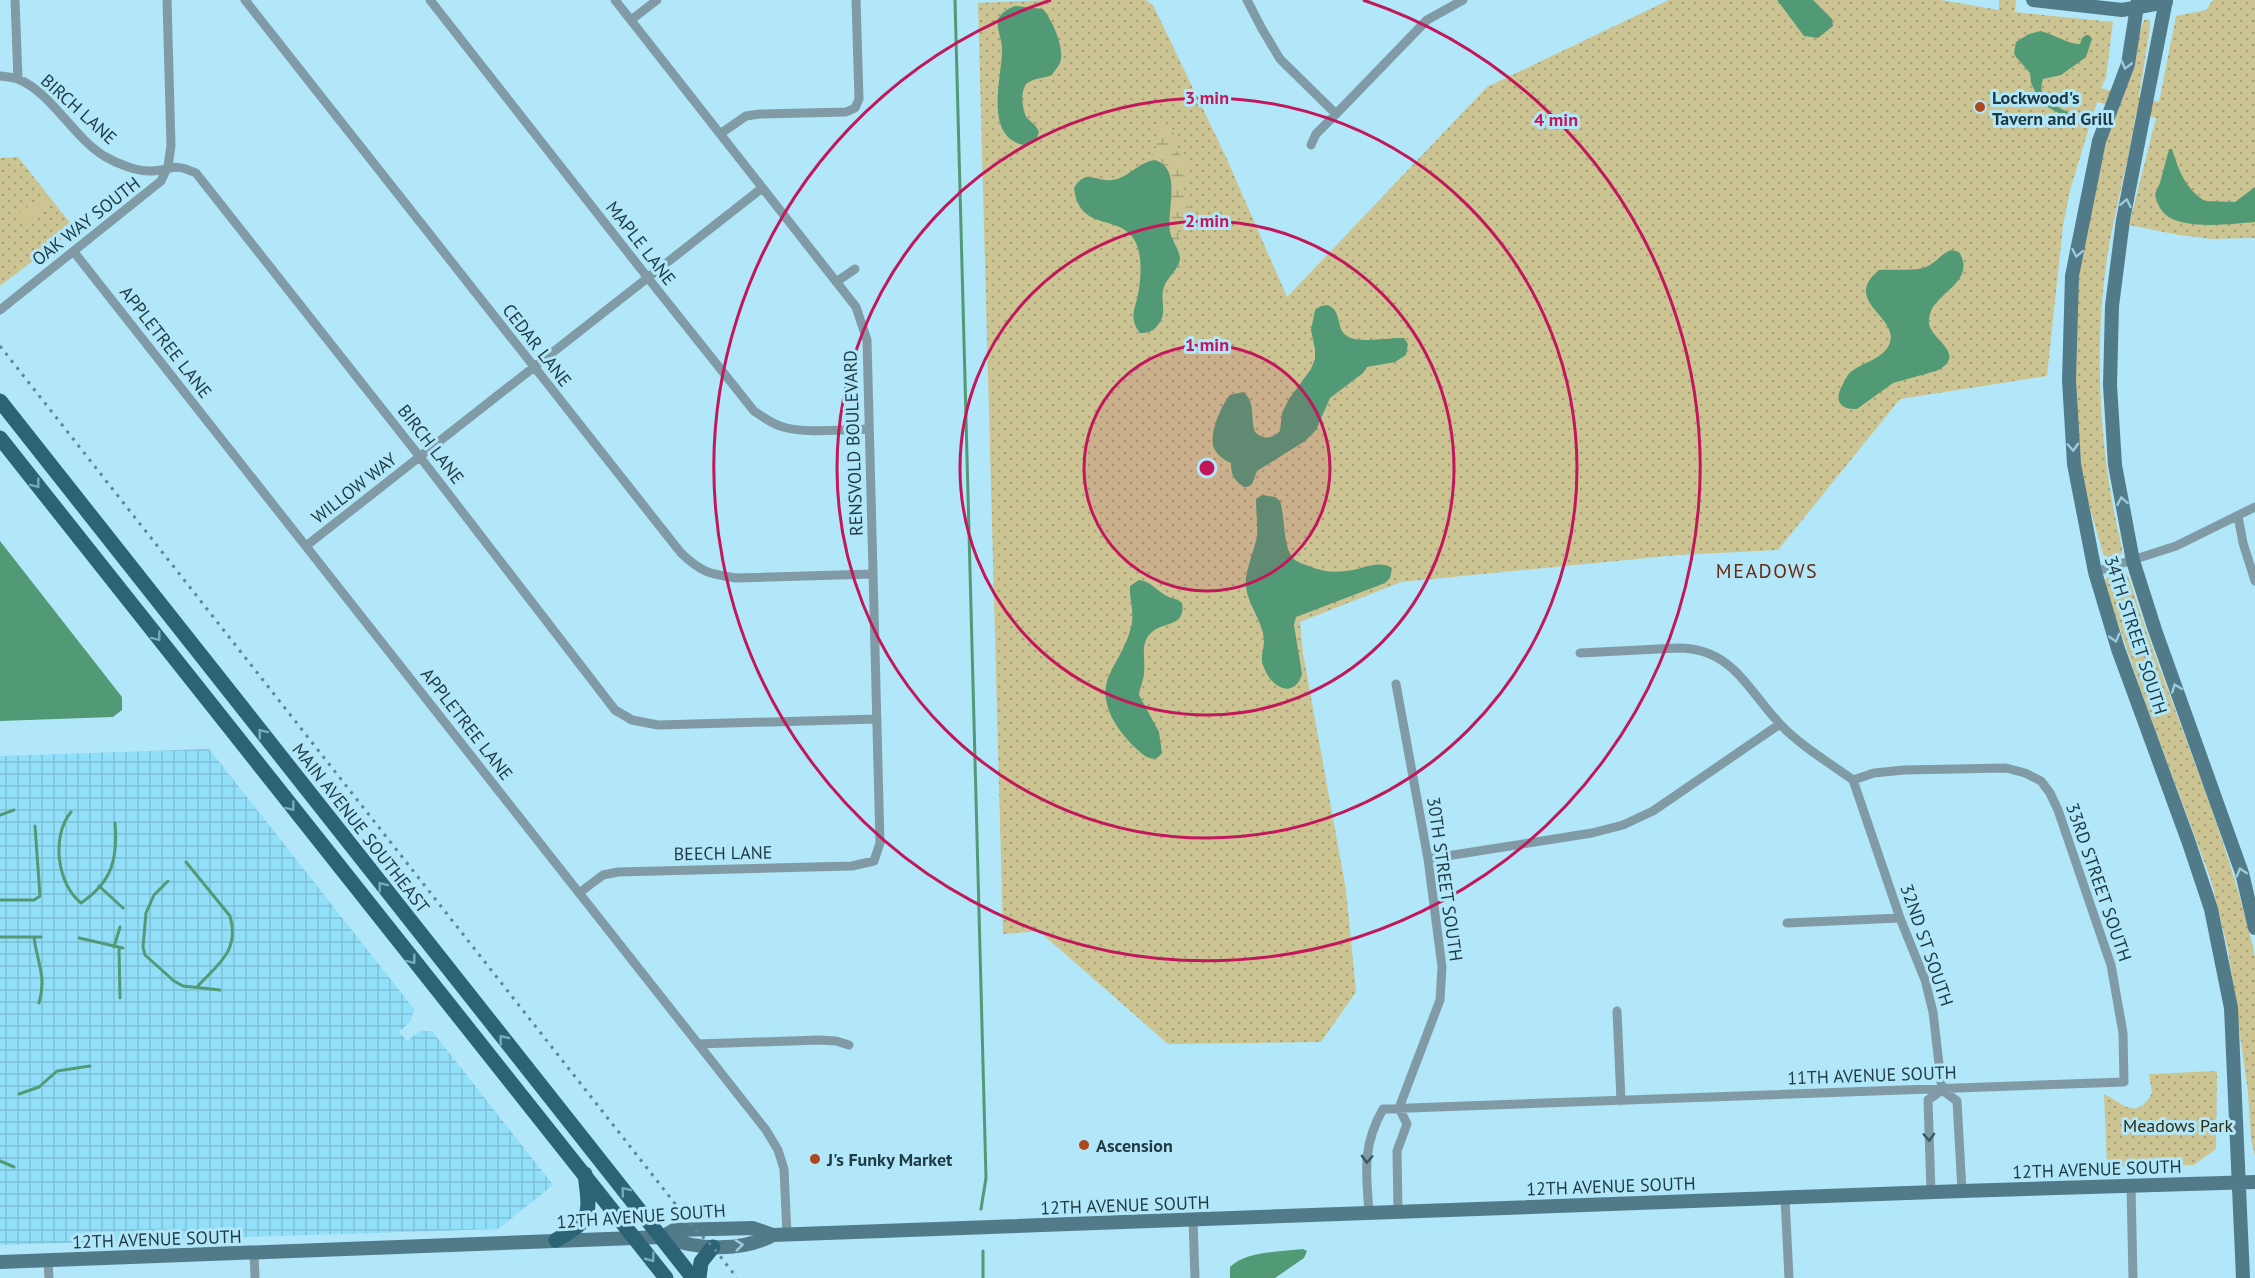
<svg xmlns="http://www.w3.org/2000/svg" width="2255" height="1278" font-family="'PT Sans',sans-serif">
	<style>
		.industrial { fill: url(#industrial-grid) }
		.grass { fill: url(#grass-dots) }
		.wetland { fill: url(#wetland-marsh) }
		.pitch { fill: #ccc593 }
		.water { fill: #529a76 }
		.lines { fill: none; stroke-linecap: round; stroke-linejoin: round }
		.stream { stroke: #529a76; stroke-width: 3 }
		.street { stroke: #809ba5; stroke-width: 9 }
		.secondary { stroke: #527b89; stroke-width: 14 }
		.primary { stroke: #2d6475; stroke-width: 15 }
		.rail { stroke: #5f8693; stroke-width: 3; stroke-dasharray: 3 6; stroke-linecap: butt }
		.oneway { stroke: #9cd }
		.oneway2 { stroke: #76acbe }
		.oneway3 { stroke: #3b5760 }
		.ring { fill: none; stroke: #c2185b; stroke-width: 3 }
		.poi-dot { fill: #ad471e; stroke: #b1e7f9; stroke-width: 2 }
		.labels { text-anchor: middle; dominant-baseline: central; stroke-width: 6; stroke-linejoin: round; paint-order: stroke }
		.poi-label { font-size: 18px; font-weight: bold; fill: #1e3a43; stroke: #b1e7f9; text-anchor: start }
		.street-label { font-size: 18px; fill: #1e3a43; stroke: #b1e7f9 }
		.park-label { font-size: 18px; fill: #302b0b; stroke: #b1e7f9 }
		.neighbourhood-label { font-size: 20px; letter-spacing: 1.5px; fill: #6a290f; stroke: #b1e7f9 }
		.centre { fill: #c2185b; stroke: #b1e7f9; stroke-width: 3 }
		.ring-label { font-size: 18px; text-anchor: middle; font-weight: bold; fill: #c2185b; stroke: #b1e7f9; stroke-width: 6; stroke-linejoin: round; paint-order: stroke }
	</style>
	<defs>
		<pattern id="industrial-grid" width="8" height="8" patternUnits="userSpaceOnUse" patternTransform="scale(1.5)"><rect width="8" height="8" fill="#91dff8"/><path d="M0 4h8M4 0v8" fill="none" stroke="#7dc0d6"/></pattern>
		<pattern id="grass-dots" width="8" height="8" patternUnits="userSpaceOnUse" patternTransform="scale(1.5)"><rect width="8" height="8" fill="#ccc593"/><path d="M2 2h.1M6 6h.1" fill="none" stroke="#a5a17a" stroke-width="1.8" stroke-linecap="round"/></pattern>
		<pattern id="wetland-marsh" width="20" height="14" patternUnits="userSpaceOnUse" patternTransform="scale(1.5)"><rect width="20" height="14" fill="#ccc593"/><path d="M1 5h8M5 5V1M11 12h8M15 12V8" fill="none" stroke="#a5a17a"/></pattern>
	</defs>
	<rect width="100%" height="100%" fill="#b1e7f9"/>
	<path class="industrial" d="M 209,749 L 414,1009 L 411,1021 L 399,1032 L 407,1041 L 420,1031 L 432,1031 L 553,1185 L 498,1229 L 0,1245 L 0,756 Z"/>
	<path class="grass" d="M 1044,0 L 1146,0 L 1153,5 L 1226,157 L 1287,297 L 1487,87 L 1669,0 L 1941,0 L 1999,10 L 1999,0 L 2016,0 L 2015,12 L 2113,22 L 2106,77 L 2101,88 L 2122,94 C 2132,69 2135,44 2144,20 L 2148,19 L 2150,21 L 2150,27 L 2139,97 L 2159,102 L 2176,16 L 2206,10 L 2213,0 L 2255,0 L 2255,238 L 2212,239 L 2179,235 L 2129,225 L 2156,118 L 2136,113 C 2129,160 2116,205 2108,252 C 2093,347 2099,454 2122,548 L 2122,553 C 2116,560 2109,559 2103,554 C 2097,529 2087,504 2083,478 C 2064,368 2077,212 2116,107 L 2097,102 L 2070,190 L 2063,226 L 2047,376 L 1900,399 L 1778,550 L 1678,555 L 1401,582 L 1300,622 L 1303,653 L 1346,890 L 1356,992 L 1321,1042 L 1168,1044 L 1039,931 L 1003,934 L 978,3 Z
		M 18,157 L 75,229 L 0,286 L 0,158 Z
		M 2120,572 L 2125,572 L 2129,578 C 2168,702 2223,821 2253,947 L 2255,958 L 2255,1156 L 2251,1139 L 2248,1092 L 2228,950 L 2211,880 L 2146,705 L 2105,585 L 2106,578 Z
		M 2217,1071 L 2216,1149 L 2194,1165 L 2107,1167 L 2104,1094 C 2123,1103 2136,1122 2152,1093 L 2149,1074 Z"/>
	<path class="wetland" d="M 1166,124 L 1173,130 L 1177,151 L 1187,164 L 1188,170 L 1184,190 L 1189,208 L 1178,230 L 1182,251 L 1180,258 L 1170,232 L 1171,184 L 1146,161 L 1156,151 L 1159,128 Z"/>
	<path class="pitch" d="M 42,195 L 50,206 L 29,223 L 20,213 Z"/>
	<path class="water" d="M 1777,0 L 1813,0 L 1832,19 L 1833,26 L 1818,38 L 1804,36 Z
		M 1015,6 L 1043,9 C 1052,20 1063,44 1061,59 C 1060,65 1055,70 1052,75 C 1045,78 1035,78 1029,82 C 1019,87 1022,111 1027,118 C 1032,123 1036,125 1039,132 L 1036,140 L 1028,146 C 983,140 1001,82 1002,52 C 1003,42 996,27 998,20 C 1000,13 1009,8 1015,6 Z
		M 2041,31 C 2053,34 2070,45 2080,44 L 2082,38 L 2086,35 L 2089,35 L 2092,39 L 2086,57 L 2061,75 L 2043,79 C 2034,107 2067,104 2076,121 L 2074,124 L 2067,123 L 2064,116 L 2044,105 L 2039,99 L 2031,83 L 2030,73 L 2016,57 L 2014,53 L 2016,42 L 2029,34 Z
		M 2169,149 L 2172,149 C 2178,169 2186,190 2205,201 L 2235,202 L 2255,187 L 2255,222 C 2233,224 2183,230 2166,215 C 2160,210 2156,201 2155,194 L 2160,183 Z
		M 1155,160 C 1183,169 1166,210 1170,232 C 1172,241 1179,249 1180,258 C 1180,269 1167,277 1164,287 C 1159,301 1169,313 1157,326 C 1152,332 1147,333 1140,333 C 1127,317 1137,306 1139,289 C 1141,275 1142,256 1136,243 C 1122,212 1079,234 1074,188 C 1086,168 1095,182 1112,180 C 1129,178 1138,162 1155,160 Z
		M 1952,250 L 1959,252 C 1977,281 1936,292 1930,314 C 1929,318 1928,323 1930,327 C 1935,341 1967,356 1936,371 L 1893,383 L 1857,409 C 1851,409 1844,409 1840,403 C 1837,398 1839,391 1842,386 C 1845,381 1847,374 1852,371 C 1864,362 1882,359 1889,345 C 1902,317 1840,302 1879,270 C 1893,269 1910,271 1923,268 C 1935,265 1942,252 1952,250 Z
		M 1327,305 C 1343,310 1335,329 1347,336 C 1357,344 1390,337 1404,338 L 1408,344 L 1406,355 L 1395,362 L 1367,367 L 1363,373 L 1330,398 L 1316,430 L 1305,441 L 1257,471 C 1253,480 1254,487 1244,487 C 1234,480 1231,475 1231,463 C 1224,460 1217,455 1214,448 C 1208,435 1222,404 1230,395 L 1243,392 C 1256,401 1250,419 1255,432 C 1264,440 1271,439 1280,431 L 1282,413 L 1289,399 L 1311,369 L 1315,359 L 1315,349 L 1311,330 L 1315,310 L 1321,306 Z
		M 1262,495 L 1275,497 L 1280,501 C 1285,517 1283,544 1292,557 C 1296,562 1303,564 1309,566 C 1320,571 1334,573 1346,571 C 1360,570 1379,559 1392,568 L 1390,578 L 1385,583 L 1296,617 L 1294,625 L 1302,674 C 1295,698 1274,689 1266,672 C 1258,657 1264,653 1264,640 C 1263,622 1248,605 1246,587 C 1244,574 1254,551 1257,537 C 1258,525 1256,512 1256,499 Z
		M 0,541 L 122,697 L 122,710 L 113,717 L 0,721 Z
		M 1139,580 C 1153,582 1157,592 1169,597 C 1174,599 1178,599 1182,603 C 1186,627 1165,621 1152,632 C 1139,643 1146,658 1144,672 C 1144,680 1140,687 1139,695 L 1159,732 L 1162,753 C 1156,763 1146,758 1139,751 C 1120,734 1098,706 1108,678 C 1115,661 1127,646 1131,627 C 1135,612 1129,600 1130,586 Z
		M 1303,1249 L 1307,1251 L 1304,1258 L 1275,1278 L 1230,1278 L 1230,1267 C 1246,1251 1280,1252 1303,1249 Z"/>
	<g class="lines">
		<path class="stream" d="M 955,0 L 986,1178 L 981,1209
			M 71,812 C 51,836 57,884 81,903 C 112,882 118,859 115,823
			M 0,815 L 14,810
			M 186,862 L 230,916 C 240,951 218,964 197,987
			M 168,881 L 154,895 L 146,913 L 143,947 L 145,955 L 174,981 L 183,986 L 220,990
			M 99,886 L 123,908
			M 0,900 L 34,900 L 40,896 L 35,826
			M 0,937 L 41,937
			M 34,937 C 37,963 47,976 39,1003
			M 79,938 L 123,948
			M 114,947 L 120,927
			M 119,948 L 120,998
			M 19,1094 L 39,1087 L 57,1071 L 90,1066
			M 0,1161 L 14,1167
			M 983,1251 L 983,1278"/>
		<path class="street" d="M 15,0 L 18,79
			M 245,0 L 681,553 C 701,572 709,574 736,578 L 873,574
			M 430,0 L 648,278 L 754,411 C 763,417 772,424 783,427 C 807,434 844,429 869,429
			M 1247,0 L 1262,29 L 1280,59 L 1336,114 L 1427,20 L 1463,0
			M 631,20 L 657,0
			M 0,76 C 6,77 13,77 18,79 C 52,93 72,136 104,156 C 116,163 137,172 152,171 C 174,170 171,162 196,173 L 420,457 L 615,710 L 632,720 L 658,725 L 877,719
			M 720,134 L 746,116 L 760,114 L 846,112 L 855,108 L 859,99 L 856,0
			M 1311,145 L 1316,134 L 1336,114
			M 74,252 L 766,1130 L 778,1150 L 784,1169 L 787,1235
			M 836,282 L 855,269
			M 0,310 L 161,181 L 168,166 L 171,146 L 167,0
			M 2238,516 L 2243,543 L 2255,581
			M 306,546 L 762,188
			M 2095,572 L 2176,546 L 2255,507
			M 1580,653 L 1678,648 C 1732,648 1747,689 1780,724 C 1801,746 1828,762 1853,780
			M 1396,684 L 1428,859 L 1442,967 L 1440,1000 L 1399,1108 L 1407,1124 L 1397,1151 L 1398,1211
			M 1853,780 L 1900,918 L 1925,980 L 1933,1012 L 1942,1090 L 1957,1101 L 1962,1191
			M 1428,859 L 1592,833 L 1623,825 L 1653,811 L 1780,724
			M 579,893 L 603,875 L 618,872 L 852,866 L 874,861 L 880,843 L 867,340 L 856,307 L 615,0
			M 1787,923 L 1900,918
			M 1617,1011 L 1621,1101
			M 698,1044 L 819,1040 L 836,1041 L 849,1045
			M 2131,1186 L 2133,1278
			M 1931,1192 L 1928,1100 L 1942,1090
			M 1785,1198 L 1789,1278
			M 1369,1212 C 1366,1172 1362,1146 1383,1109 L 2124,1082 L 2123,1033 L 2111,965 L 2058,810 L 2050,793 L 2041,781 L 2025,773 L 2006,768 L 1904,770 L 1874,773 L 1853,780
			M 1193,1220 L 1195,1278
			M 254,1253 L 255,1278
			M 48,1261 L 49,1278"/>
		<path class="secondary" d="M 2033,0 L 2122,10 L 2166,2
			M 2138,0 L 2128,64 L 2099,141 L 2072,276 L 2069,380 L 2074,464 L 2095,572 L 2118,649 L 2189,843 L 2211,909 L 2231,1008 L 2243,1278
			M 2166,0 L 2123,220 L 2112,306 L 2110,385 L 2115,465 L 2133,561 L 2155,630 L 2242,873 L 2255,928
			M 662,1237 C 697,1249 739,1253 773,1235
			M 0,1262 L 662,1237 L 674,1230 L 753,1228 L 773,1235 L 1962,1191 L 2255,1182"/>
		<path class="primary" d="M 0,401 L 693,1278
			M 0,438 L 666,1278
			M 556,1240 C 593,1219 590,1215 585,1174
			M 699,1278 L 701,1262 L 713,1247"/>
		<path class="rail" d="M 0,346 L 695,1229 L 713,1247 L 737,1278"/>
	</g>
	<defs><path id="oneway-chevron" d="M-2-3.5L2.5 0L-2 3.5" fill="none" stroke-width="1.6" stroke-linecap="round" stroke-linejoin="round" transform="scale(1.5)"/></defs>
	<g class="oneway">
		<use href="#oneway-chevron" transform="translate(2126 65) rotate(105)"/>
		<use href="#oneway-chevron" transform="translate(2126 203) rotate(-79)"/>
		<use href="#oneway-chevron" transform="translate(2077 253) rotate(101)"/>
		<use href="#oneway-chevron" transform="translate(2073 447) rotate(87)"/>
		<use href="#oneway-chevron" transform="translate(2122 501) rotate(-100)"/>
		<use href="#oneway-chevron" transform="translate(2115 638) rotate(74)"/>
		<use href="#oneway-chevron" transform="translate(2176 688) rotate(-110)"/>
		<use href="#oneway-chevron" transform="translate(2241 872) rotate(-107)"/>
		<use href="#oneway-chevron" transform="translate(739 1245) rotate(-6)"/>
	</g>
	<g class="oneway2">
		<use href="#oneway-chevron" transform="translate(36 484) rotate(52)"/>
		<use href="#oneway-chevron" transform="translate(157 637) rotate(52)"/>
		<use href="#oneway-chevron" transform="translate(262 733) rotate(-128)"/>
		<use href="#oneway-chevron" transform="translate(291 807) rotate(52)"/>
		<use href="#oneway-chevron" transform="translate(382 886) rotate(-128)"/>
		<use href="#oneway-chevron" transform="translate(412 960) rotate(52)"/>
		<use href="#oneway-chevron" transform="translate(503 1039) rotate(-129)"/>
		<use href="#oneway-chevron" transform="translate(625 1191) rotate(-129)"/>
		<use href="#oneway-chevron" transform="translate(651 1258) rotate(53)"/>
	</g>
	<g class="oneway3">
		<use href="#oneway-chevron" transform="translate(1929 1137) rotate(88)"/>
		<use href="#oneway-chevron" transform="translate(1367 1159) rotate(92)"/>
	</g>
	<circle cx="1207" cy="468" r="123" fill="#c2185b" fill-opacity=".12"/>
	<g class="ring">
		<circle cx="1207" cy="468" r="123"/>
		<circle cx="1207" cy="468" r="247"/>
		<circle cx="1207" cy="468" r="370"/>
		<path d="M1363 0A493 493 0 1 1 1051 0"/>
	</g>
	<g class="poi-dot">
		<circle cx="1980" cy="107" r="6"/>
		<circle cx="1084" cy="1145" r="6"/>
		<circle cx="815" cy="1159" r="6"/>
	</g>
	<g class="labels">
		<g class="poi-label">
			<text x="1992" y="97">Lockwood's<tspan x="1992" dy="21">Tavern and Grill</tspan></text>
			<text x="1096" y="1145">Ascension</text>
			<text x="827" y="1159">J's Funky Market</text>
		</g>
		<g class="street-label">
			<text transform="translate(79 109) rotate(42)">BIRCH LANE</text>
			<text transform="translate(86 221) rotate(-38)">OAK WAY SOUTH</text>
			<text transform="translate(641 243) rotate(52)">MAPLE LANE</text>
			<text transform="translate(166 342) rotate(52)">APPLETREE LANE</text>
			<text transform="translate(537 345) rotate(52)">CEDAR LANE</text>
			<text transform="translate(853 443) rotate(-92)">RENSVOLD BOULEVARD</text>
			<text transform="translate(431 444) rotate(52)">BIRCH LANE</text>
			<text transform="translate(354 488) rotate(-38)">WILLOW WAY</text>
			<text transform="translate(2136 635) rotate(72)">34TH STREET SOUTH</text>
			<text transform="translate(467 724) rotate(52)">APPLETREE LANE</text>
			<text transform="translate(361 828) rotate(52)">MAIN AVENUE SOUTHEAST</text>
			<text transform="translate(723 853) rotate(-1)">BEECH LANE</text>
			<text transform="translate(1445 879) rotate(82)">30TH STREET SOUTH</text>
			<text transform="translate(2099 882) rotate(71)">33RD STREET SOUTH</text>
			<text transform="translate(1927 945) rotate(71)">32ND ST SOUTH</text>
			<text transform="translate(1872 1075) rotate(-2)">11TH AVENUE SOUTH</text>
			<text transform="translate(2097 1169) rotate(-2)">12TH AVENUE SOUTH</text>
			<text transform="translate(1611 1186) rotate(-2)">12TH AVENUE SOUTH</text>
			<text transform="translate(1125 1205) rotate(-2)">12TH AVENUE SOUTH</text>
			<text transform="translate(641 1216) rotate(-4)">12TH AVENUE SOUTH</text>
			<text transform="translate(157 1239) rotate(-2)">12TH AVENUE SOUTH</text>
		</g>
		<g class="park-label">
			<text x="2178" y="1125">Meadows Park</text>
		</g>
		<g class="neighbourhood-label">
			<text x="1767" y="571">MEADOWS</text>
		</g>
	</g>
	<circle cx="1207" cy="468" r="9" class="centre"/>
	<g class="ring-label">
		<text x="1207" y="104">3 min</text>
		<text x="1556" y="126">4 min</text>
		<text x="1207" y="227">2 min</text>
		<text x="1207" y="351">1 min</text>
	</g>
</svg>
